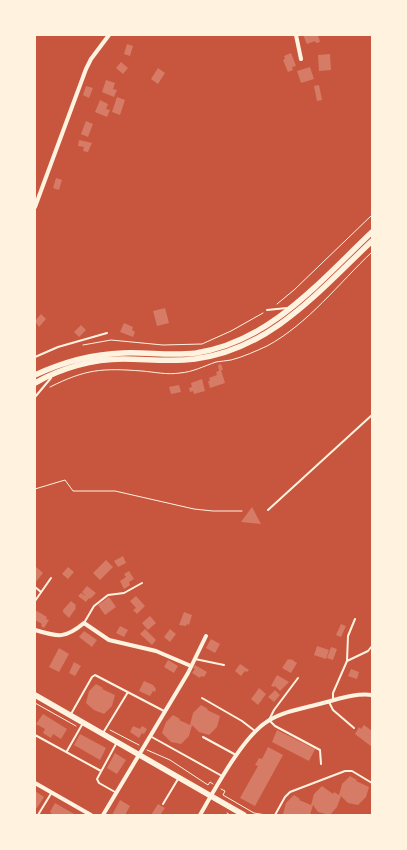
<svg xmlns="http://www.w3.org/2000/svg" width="407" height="850" font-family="'Playfair Display',serif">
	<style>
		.building { fill: #d67c66 }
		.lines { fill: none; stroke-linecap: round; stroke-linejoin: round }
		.path { stroke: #fff3e0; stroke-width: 1 }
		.service { stroke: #fff3e0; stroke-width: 2 }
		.minor { stroke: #fff3e0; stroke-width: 4 }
		.primary { stroke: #fff3e0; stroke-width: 5.5 }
	</style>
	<rect width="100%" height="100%" fill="#c8553d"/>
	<path class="building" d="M 303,35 L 318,35 L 320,42 L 316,43 L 315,41 L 307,44 Z
		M 127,44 L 133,46 L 130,56 L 124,54 Z
		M 291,53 L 296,66 L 292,67 L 293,70 L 288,72 L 283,60 L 285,59 L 284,56 Z
		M 330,54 L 331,70 L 319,71 L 318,55 Z
		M 121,62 L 128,68 L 123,74 L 116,68 Z
		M 310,67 L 314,79 L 301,83 L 297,71 Z
		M 158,68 L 165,73 L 158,84 L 151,79 Z
		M 106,80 L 115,83 L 113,89 L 117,90 L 114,97 L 102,92 Z
		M 319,85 L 322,100 L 317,101 L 314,86 Z
		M 86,86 L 93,88 L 89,98 L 83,95 Z
		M 117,97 L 125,100 L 120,115 L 112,112 Z
		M 100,100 L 108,104 L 106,109 L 110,110 L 107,117 L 95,112 Z
		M 86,121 L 93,124 L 88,137 L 81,134 Z
		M 79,140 L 92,143 L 88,152 L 83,151 L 84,147 L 78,146 Z
		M 56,178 L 62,180 L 59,190 L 53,188 Z
		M 165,308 L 169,323 L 157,326 L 153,311 Z
		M 41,314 L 46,319 L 39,327 L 35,321 Z
		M 124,323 L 133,327 L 132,330 L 135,332 L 133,337 L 120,332 Z
		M 81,325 L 86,330 L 79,337 L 74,332 Z
		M 221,364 L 223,370 L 221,370 L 225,383 L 210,388 L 208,381 L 210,381 L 209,378 L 217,375 L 216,372 L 219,371 L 218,365 Z
		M 202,379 L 205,391 L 194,394 L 193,391 L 190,392 L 189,388 L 192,387 L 191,383 Z
		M 179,385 L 181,392 L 171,394 L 169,387 Z
		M 252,507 L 261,524 L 241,522 Z
		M 123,556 L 126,563 L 118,567 L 114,561 Z
		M 106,560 L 113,567 L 100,580 L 93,573 Z
		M 35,566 L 43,573 L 35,583 Z
		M 68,567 L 74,572 L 68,579 L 62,574 Z
		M 129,571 L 134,579 L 129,582 L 130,585 L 124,589 L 120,581 L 126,577 L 124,574 Z
		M 87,586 L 96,593 L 90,599 L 89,598 L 86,602 L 78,596 L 81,593 L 86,596 L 82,592 Z
		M 136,596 L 145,606 L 137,614 L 133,610 L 136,608 L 130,601 Z
		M 109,597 L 116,607 L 105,615 L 98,605 Z
		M 71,601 L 76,605 L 75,607 L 76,608 L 69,618 L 63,612 L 63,610 Z
		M 35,610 L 47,617 L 46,619 L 49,620 L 44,628 L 41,626 L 42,624 L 35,620 Z
		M 184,612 L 192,615 L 189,625 L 187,624 L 186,626 L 179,625 Z
		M 150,616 L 156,623 L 148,630 L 142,623 Z
		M 341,624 L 346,626 L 341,637 L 336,635 Z
		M 120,626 L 128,630 L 124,637 L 116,633 Z
		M 145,629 L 156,640 L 152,645 L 140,634 Z
		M 170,629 L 176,634 L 170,642 L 164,637 Z
		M 84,631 L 97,640 L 92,647 L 79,637 Z
		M 211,639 L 220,644 L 215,653 L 206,648 Z
		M 317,646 L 329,650 L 326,659 L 314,655 Z
		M 331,647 L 337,649 L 333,660 L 327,658 Z
		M 59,648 L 69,654 L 59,672 L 49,667 Z
		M 288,659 L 290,660 L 291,659 L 297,663 L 291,673 L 282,668 Z
		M 168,660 L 178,666 L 174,673 L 164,667 Z
		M 74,662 L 81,666 L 75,676 L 69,673 Z
		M 240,664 L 249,670 L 247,672 L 245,671 L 241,676 L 235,671 Z
		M 195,665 L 207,672 L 204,677 L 201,676 L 200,678 L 192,673 L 195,669 L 193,668 Z
		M 351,669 L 359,672 L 357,679 L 348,676 Z
		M 277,675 L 289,682 L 280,691 L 275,686 L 274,687 L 271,686 Z
		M 144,681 L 153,685 L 156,689 L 155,692 L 153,691 L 150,696 L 139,691 Z
		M 96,684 L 103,688 L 102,689 L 115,695 L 112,706 L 104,714 L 94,710 L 86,703 L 89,691 Z
		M 259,688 L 266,694 L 258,705 L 251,699 Z
		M 275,690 L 280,695 L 274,702 L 268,697 Z
		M 201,705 L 208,709 L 207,710 L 220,716 L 217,727 L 209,735 L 199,732 L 192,725 L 189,736 L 181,744 L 171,742 L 162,733 L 166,722 L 173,715 L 180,719 L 179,720 L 190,725 L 193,713 Z
		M 43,714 L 67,729 L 61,739 L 53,734 L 51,738 L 43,733 L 45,729 L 36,724 Z
		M 364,725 L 372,731 L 372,747 L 355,734 L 359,727 L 361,729 Z
		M 133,726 L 140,729 L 142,726 L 147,729 L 144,734 L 142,733 L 139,738 L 130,732 Z
		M 277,730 L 315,749 L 309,761 L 272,742 Z
		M 80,734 L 106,748 L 100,760 L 74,745 Z
		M 268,747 L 283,755 L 255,806 L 240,798 L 258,766 L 255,765 L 259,758 L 262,759 Z
		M 115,753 L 126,760 L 117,774 L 107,768 Z
		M 350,776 L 357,780 L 356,781 L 369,787 L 366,797 L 358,805 L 348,803 L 341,796 L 337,807 L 330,815 L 318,812 L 313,805 L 310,815 L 283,814 L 286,803 L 294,795 L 300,799 L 299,800 L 311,805 L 314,794 L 322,786 L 333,794 L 334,792 L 339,795 L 342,784 Z
		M 35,791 L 44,797 L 37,808 L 35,807 Z
		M 120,800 L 130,806 L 125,815 L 112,815 Z
		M 55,803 L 76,815 L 51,815 L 52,814 L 50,812 Z
		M 158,804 L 165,808 L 160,815 L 151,815 Z"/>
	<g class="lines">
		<path class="path" d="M 277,304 L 294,290 L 372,215
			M 83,345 L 111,340 L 163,345 L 202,344 L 231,331 L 263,313
			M 50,387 C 86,369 102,368 142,371 C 154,372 167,375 180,373 C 193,372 204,366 216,362 C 221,361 226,361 231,360 C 243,357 256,351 267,346 C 308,324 339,283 372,252
			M 35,489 L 65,480 L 73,491 L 115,491 L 194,509 L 213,511 L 242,511
			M 35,703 L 76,726
			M 110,730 L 139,745
			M 147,750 L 170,760 L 208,785 L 210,782 L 213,784
			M 221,789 L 225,791 L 223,795 L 254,813 L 266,815
			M 227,813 L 230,815"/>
		<path class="service" d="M 267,310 L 287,308
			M 35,357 L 58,347 L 107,333
			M 35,397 L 51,378
			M 268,510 L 372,415
			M 35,587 L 41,592
			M 35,601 L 51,578
			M 84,623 L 94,606 L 108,595 L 124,593 L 142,583
			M 195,659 L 224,665
			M 347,661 L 348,636 L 355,619
			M 298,678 L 274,710 L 269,720 L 275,726 L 320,750 L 321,764
			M 202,698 L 242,721 L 255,731
			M 333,701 L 333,693 L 347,661 L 368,651 L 372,646
			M 329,702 L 333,710 L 354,728
			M 71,714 L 92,677 L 95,675 L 164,711
			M 103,733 L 128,692
			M 35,735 L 101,771
			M 150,736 L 222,776
			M 203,737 L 236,755
			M 67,751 L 83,723
			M 115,792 L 99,783 L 97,779 L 116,744
			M 163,804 L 178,779
			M 38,815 L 52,792
			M 275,815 L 285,797 L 290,792 L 345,771 L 352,771 L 372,783"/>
		<path class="minor" d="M 296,35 L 301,59
			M 35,207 L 86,69 L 91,59 L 109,35
			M 35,630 C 58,637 65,639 84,623 L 109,640 L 156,651 L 191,666
			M 35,783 L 91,815
			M 103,815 L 188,673 L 206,636
			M 200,815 C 215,789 243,736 268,721 C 284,711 305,708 323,703 C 339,699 355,693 372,695"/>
		<path class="primary" d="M 35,375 C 63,362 92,354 123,353 C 147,352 172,356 196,353 C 270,342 320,281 372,232
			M 35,383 C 61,368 93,359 123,359 C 147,359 171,362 195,359 C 270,350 320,290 372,241
			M 35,695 L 244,815"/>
	</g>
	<rect width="407" height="850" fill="none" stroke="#fff3e0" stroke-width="72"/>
</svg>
